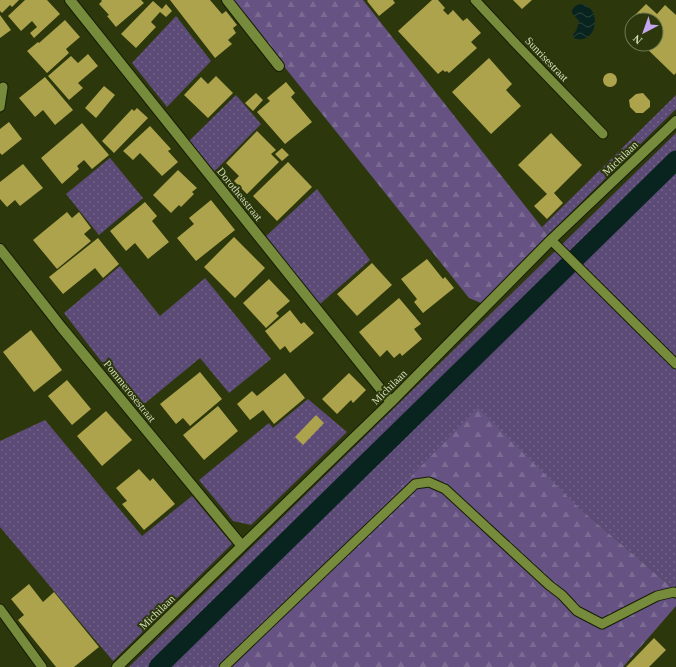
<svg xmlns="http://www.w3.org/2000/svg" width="676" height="667" font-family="'Times New Roman',serif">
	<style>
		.grass { fill: url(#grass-dots) }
		.forest { fill: url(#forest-firs) }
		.water { fill: url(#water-waves) }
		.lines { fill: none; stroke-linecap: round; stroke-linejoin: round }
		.canal { stroke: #09231f; stroke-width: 19 }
		.building { fill: #ada34c }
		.lane-casing { stroke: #171d05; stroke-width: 11 }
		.street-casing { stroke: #171d05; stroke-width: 12 }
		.lane { stroke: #768b3b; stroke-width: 9 }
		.street { stroke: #768b3b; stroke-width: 10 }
		.labels { text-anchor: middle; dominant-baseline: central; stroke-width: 4; stroke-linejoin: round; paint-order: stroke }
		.street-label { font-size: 11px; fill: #d2dfb8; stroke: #2c370c }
	</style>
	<defs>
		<pattern id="grass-dots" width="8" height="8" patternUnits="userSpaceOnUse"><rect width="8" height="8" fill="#5d4b77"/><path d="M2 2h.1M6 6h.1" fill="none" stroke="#736488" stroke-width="1.8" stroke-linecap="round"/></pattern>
		<pattern id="forest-firs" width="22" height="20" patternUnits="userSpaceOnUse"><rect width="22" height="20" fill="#665283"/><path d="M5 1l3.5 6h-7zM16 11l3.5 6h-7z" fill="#7b6a92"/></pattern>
		<pattern id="water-waves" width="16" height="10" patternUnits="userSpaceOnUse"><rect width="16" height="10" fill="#09231f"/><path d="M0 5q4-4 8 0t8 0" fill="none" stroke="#2c423d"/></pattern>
	</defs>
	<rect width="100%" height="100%" fill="#2c370c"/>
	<path class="grass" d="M 176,16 L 211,61 L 167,107 L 132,63 Z
		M 236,95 L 261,124 L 214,172 L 189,141 Z
		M 676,95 L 676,109 L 548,235 L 542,227 Z
		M 676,133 L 676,591 L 578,507 L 224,667 L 129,667 Z
		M 110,158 L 143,198 L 99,235 L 66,194 Z
		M 317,189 L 370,260 L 320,304 L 265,237 Z
		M 120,266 L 160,316 L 205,278 L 271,359 L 229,393 L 200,358 L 138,409 L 64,313 Z
		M 308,399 L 347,432 L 251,525 L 233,521 L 199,480 L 269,423 L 273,428 Z
		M 45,420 L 142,536 L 192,496 L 232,544 L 113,661 L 0,527 L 0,441 Z"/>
	<path class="forest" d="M 231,0 L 363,0 L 548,235 L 481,303 L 469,298 Z
		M 478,408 L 578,507 L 676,591 L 676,606 L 623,667 L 224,667 Z"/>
	<path class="water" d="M 580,4 C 604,6 597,47 574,38 L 573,35 L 577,29 L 579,21 L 572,13 L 572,10 L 575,6 Z"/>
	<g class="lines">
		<path class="canal" d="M 158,667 L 676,160"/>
	</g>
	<path class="building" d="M 0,0 L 19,0 L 12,7 L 10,5 L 2,13 L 0,11 Z
		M 25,0 L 47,0 L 60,14 L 34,38 L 30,33 L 37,27 L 32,21 L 21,31 L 8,16 Z
		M 101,0 L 141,0 L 144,3 L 116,27 L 107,16 L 109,15 L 99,4 L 102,1 Z
		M 170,0 L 210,0 L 222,14 L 226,11 L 237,25 L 233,28 L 236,33 L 228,40 L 232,44 L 215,58 Z
		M 368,0 L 393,0 L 395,3 L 379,16 L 367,1 Z
		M 432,0 L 438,0 L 445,8 L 443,10 L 448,15 L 453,10 L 463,21 L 467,18 L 481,33 L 471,42 L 477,48 L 449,73 L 447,71 L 445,72 L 443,70 L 438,74 L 398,31 Z
		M 513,0 L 532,0 L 522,9 Z
		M 153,1 L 162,9 L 166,4 L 172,11 L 166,17 L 160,12 L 151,22 L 156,27 L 136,48 L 121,34 Z
		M 646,4 L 657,14 L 665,5 L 676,15 L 676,73 L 674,75 L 642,44 L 656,44 L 656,20 L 635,20 L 632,18 Z
		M 0,15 L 11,30 L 0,38 Z
		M 65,20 L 80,37 L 66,49 L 69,53 L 47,73 L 27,51 L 38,42 L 39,43 Z
		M 88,54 L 98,66 L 78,83 L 83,88 L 69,100 L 48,76 L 71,56 L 78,63 Z
		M 489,58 L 512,84 L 506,90 L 521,106 L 491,134 L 452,92 Z
		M603 80a7 7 0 1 1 14 0a7 7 0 1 1-14 0Z
		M 216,76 L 233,93 L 208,118 L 184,95 L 201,77 L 208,84 Z
		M 45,77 L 73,110 L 55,125 L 43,110 L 35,117 L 19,98 Z
		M 286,82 L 295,93 L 291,97 L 312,122 L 285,144 L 257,112 L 270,101 L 267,98 Z
		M 104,86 L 115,95 L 96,118 L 85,108 Z
		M 256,93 L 263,100 L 253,111 L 245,103 Z
		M 643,93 L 650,101 L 650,107 L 643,113 L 636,113 L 630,107 L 629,100 L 636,94 Z
		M 137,108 L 148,118 L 114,153 L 102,141 L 132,109 L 134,111 Z
		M 9,122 L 22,139 L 2,155 L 0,153 L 0,129 Z
		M 82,123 L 109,155 L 92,169 L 84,160 L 77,166 L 79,169 L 62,184 L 41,158 Z
		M 150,126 L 171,149 L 168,151 L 178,162 L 162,176 L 140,153 L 133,160 L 123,151 Z
		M 257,131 L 276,150 L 271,154 L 279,162 L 247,194 L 234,181 L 239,176 L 226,163 Z
		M 551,133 L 582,165 L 554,193 L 563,203 L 547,219 L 534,206 L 547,194 L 518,165 Z
		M 282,148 L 289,155 L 282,161 L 275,154 Z
		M 288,162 L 312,187 L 277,221 L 253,196 Z
		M 23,164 L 43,188 L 20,206 L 15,200 L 7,207 L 0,199 L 0,182 Z
		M 178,170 L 197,188 L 192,192 L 194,194 L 181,207 L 179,205 L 171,213 L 153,195 Z
		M 211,200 L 235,230 L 196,261 L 177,238 L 194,224 L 189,218 Z
		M 145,202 L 157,216 L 152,221 L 169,242 L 148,259 L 135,243 L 126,251 L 110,231 Z
		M 67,212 L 72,218 L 79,212 L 91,228 L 84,234 L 91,241 L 57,269 L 33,240 Z
		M 234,237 L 265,268 L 235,298 L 204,267 Z
		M 98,238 L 119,264 L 103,278 L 95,268 L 63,294 L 49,277 Z
		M 427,259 L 443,279 L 445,277 L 454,288 L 423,313 L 414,302 L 417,299 L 401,279 Z
		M 372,263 L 392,285 L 357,316 L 337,294 Z
		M 269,279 L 290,301 L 276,313 L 279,316 L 266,328 L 243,303 Z
		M 399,298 L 421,324 L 414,329 L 422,339 L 402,356 L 400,353 L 394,358 L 387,350 L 380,357 L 359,332 Z
		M 290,310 L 301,324 L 304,322 L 314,333 L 290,353 L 285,346 L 280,350 L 265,331 Z
		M 31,330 L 62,370 L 34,392 L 3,352 Z
		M 200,372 L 222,399 L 190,426 L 183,418 L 176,424 L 160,404 Z
		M 285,373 L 305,398 L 274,424 L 263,410 L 250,420 L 237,404 L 252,391 L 257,396 Z
		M 349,373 L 366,390 L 353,403 L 351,400 L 337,414 L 322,399 Z
		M 67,380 L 91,409 L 72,425 L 48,396 Z
		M 218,406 L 238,431 L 204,460 L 183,435 Z
		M 106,411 L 132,440 L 102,466 L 77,436 Z
		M 316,415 L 324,423 L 303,445 L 295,437 Z
		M 139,469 L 150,481 L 153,478 L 175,504 L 144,530 L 122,504 L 127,501 L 116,488 Z
		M 29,584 L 43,602 L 54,592 L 99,647 L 74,667 L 56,667 L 18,620 L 24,615 L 11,599 Z
		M 654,638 L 666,650 L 649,667 L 626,667 Z"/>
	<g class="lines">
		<defs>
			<path id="lane" d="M 475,0 L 517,45 L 603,134
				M 0,107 L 3,87
				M 551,240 L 676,364
				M 0,609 L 42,667
				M 224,667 L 415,484 L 429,482 L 445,489 L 549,585 L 562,595 L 577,611 L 602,624 L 657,596 L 674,592 L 676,593"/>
			<path id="street" d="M 70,0 L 391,402
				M 227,0 L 279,66
				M 0,249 L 62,328 L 242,546
				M 117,667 L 391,402 L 551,240 L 676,121"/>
		</defs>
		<use href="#lane" class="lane-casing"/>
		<use href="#street" class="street-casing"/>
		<use href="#lane" class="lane"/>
		<use href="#street" class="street"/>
	</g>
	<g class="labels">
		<g class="street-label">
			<text transform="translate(547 59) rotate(46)">Sunrisestraat</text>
			<text transform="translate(620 158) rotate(-44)">Michilaan</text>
			<text transform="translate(240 194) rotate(51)">Dorotheastraat</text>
			<text transform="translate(389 387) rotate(-45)">Michilaan</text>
			<text transform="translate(130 391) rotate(51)">Pommerosestraat</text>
			<text transform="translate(157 612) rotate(-44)">Michilaan</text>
		</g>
	</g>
	<g transform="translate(644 32) rotate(221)"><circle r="19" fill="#2c370c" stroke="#6e7a51"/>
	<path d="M0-3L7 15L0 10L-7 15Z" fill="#c5a7f1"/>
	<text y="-6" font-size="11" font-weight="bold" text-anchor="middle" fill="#d2dfb8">N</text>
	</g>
</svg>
